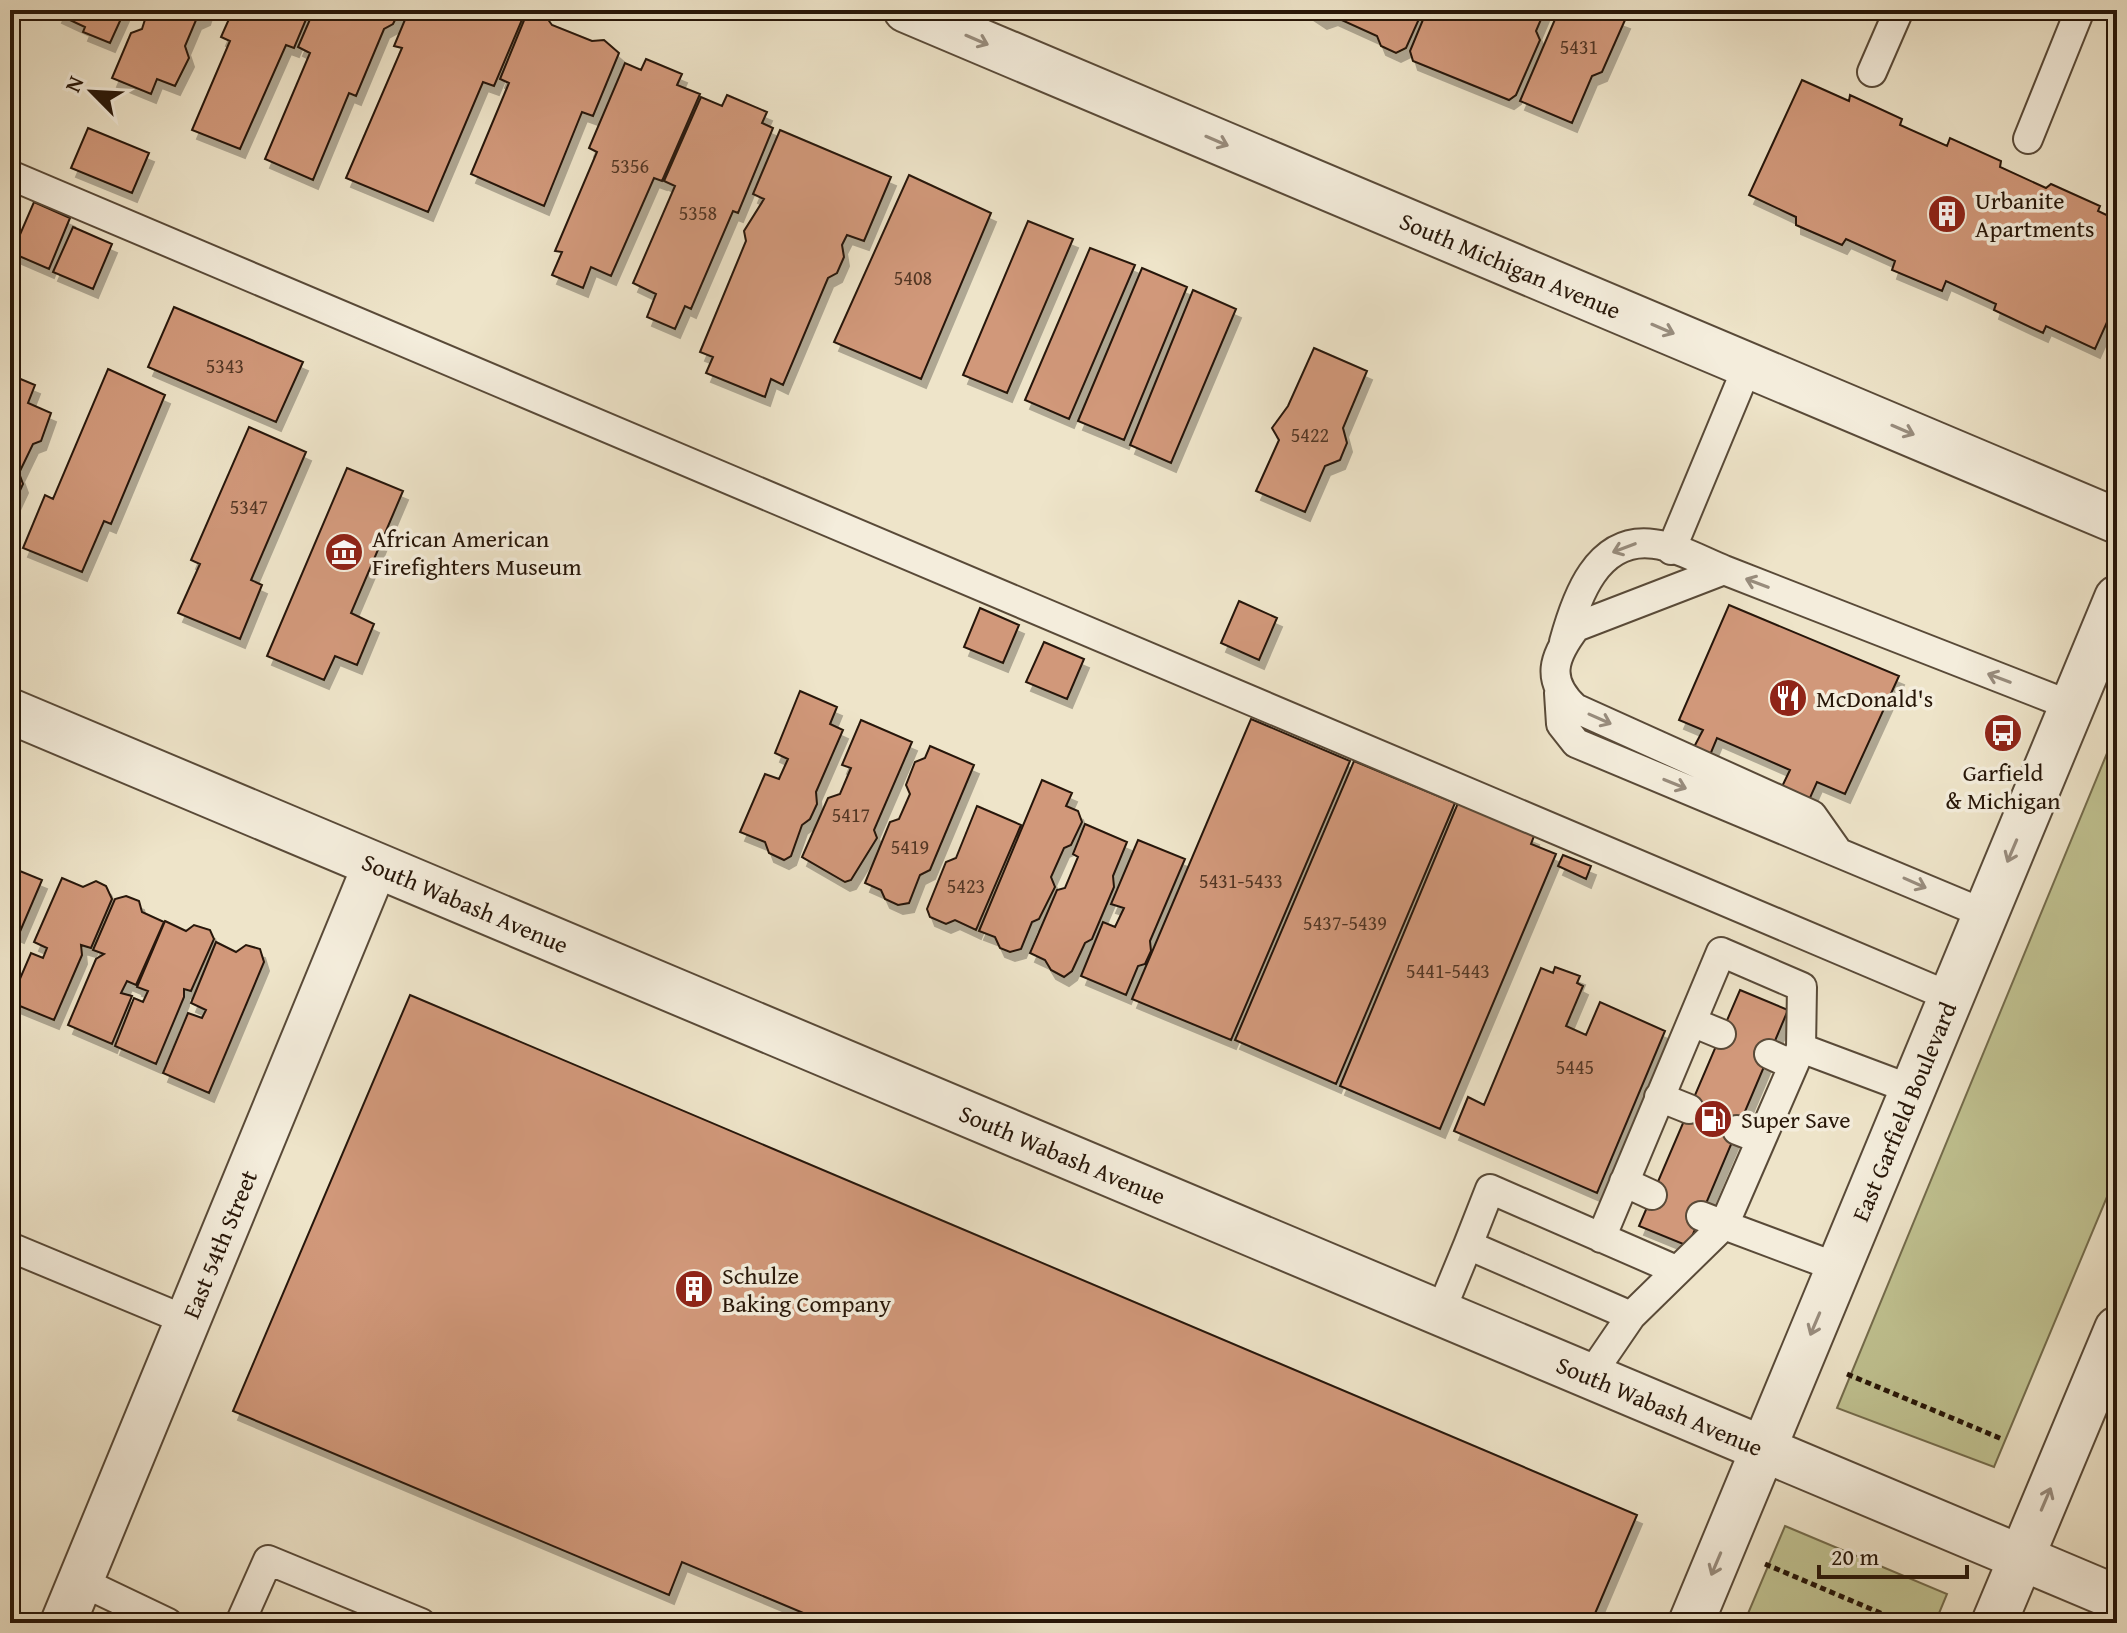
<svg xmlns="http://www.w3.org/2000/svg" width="2127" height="1633" font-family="'Gentium Book Plus',serif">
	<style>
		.green { fill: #c0c291; stroke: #746c4c; stroke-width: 2 }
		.building { fill: #d1987a; stroke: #271608; stroke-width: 2; filter: url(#shadow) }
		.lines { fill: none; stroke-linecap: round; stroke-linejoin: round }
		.service-casing { stroke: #594a38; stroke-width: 32 }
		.minor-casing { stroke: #594a38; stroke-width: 48 }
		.tertiary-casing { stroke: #594a38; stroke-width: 48 }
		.path { stroke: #271608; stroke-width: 5; stroke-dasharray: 6 4; stroke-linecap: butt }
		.service { stroke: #f4eddc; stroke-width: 28 }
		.minor { stroke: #f4eddc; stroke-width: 44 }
		.tertiary { stroke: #f4eddc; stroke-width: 44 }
		.oneway { stroke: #988c7d }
		.labels { text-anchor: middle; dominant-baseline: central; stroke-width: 7; stroke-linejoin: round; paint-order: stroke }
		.number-label { font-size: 20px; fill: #523624 }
		.poi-label { font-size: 24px; fill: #271608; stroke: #f4eddc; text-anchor: start }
		.street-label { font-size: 24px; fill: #271608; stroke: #f4eddc }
	</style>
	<defs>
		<filter id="shadow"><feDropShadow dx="5" dy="9" stdDeviation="0" flood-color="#0004"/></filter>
	</defs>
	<rect width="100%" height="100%" fill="#eee4c9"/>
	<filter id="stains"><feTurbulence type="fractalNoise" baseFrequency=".0025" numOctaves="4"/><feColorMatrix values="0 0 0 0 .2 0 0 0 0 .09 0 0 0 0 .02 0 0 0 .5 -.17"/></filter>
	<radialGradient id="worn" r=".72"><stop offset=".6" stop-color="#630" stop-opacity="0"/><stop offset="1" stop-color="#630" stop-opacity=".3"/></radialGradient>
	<path class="green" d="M 2117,729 L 2117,1173 L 1994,1467 L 1837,1408 Z
		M 1785,1526 L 1947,1594 L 1935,1623 L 1744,1623 Z"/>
	<path class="building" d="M 59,10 L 125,10 L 110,43 L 83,32 L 85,27 L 57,14 Z
		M 148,10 L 207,10 L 205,16 L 196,20 L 185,46 L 189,58 L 175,86 L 157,79 L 151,94 L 112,78 L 131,33 L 142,29 Z
		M 233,10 L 310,10 L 294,48 L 286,45 L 240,149 L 192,130 L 230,41 L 221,37 Z
		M 314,10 L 400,10 L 393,24 L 384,29 L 356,96 L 349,93 L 313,180 L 265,159 L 310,53 L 298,47 Z
		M 409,10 L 516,10 L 524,15 L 494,86 L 483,82 L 428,212 L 346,178 L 402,48 L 394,46 Z
		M 535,10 L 544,14 L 552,25 L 592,41 L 604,40 L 619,53 L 593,116 L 582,112 L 544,206 L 471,174 L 509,83 L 500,79 L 527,13 Z
		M 1307,10 L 1423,10 L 1406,48 L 1396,53 L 1381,46 L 1377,36 L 1333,16 L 1322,20 Z
		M 1427,10 L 1545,10 L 1536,31 L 1540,40 L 1516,95 L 1509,100 L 1413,61 L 1410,51 Z
		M 1559,10 L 1617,10 L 1614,16 L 1625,20 L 1602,72 L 1592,76 L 1572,123 L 1520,101 Z
		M 646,59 L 682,74 L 677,85 L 700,94 L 662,181 L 654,178 L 611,276 L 591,267 L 583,288 L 552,275 L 562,252 L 555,251 L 597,152 L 589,148 L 625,63 L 641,70 Z
		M 1802,80 L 1849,101 L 1850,95 L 1902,119 L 1900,125 L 1947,146 L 1950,138 L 2001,161 L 2000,167 L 2046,188 L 2051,184 L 2100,206 L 2098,211 L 2117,220 L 2117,300 L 2095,349 L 2046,326 L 2043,333 L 1994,310 L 1996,304 L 1946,281 L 1942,291 L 1892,270 L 1895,261 L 1846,239 L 1842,245 L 1796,225 L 1796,217 L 1749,195 Z
		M 727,95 L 767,112 L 762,123 L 773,128 L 738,213 L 733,211 L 691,309 L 685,306 L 675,329 L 647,317 L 656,294 L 633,283 L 675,186 L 664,181 L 701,97 L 722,106 Z
		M 88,128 L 149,153 L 132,193 L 71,168 Z
		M 780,130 L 891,177 L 864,241 L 847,235 L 842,245 L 844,257 L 837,273 L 828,278 L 783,385 L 771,379 L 765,397 L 706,373 L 713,357 L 700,352 L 746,241 L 744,231 L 764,199 L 753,194 Z
		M 909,175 L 991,213 L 921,379 L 834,342 Z
		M 34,202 L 70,218 L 49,269 L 12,253 Z
		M 1028,221 L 1073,239 L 1007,393 L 963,375 Z
		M 73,227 L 112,244 L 93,289 L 53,272 Z
		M 1090,248 L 1135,265 L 1069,419 L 1025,400 Z
		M 1142,268 L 1187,287 L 1124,440 L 1078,421 Z
		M 1193,290 L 1236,309 L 1171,463 L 1130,445 Z
		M 174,307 L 303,362 L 276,422 L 148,367 Z
		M 1314,348 L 1367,371 L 1343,428 L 1347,443 L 1340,460 L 1325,466 L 1305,512 L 1256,491 L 1279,440 L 1272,428 L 1288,406 Z
		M 108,369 L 165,395 L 111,524 L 104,521 L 82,572 L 23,548 L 45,495 L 53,499 Z
		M 11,375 L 35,385 L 28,403 L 51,413 L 41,441 L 33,444 L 19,473 L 23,484 L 10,512 Z
		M 249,427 L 306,452 L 251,580 L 262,585 L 240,639 L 178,613 L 200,564 L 191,560 Z
		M 347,468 L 403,491 L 351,613 L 374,624 L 357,665 L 335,656 L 324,680 L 267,656 Z
		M 1239,601 L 1277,618 L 1259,660 L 1221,643 Z
		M 1729,605 L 1899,676 L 1845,794 L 1817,782 L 1805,809 L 1777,797 L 1790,770 L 1717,738 L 1710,755 L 1693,749 L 1703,730 L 1679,720 Z
		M 980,608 L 1019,625 L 1003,663 L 964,647 Z
		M 1044,642 L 1084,659 L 1067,699 L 1026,682 Z
		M 800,691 L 837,707 L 830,724 L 843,730 L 816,792 L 817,804 L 810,819 L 802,825 L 791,856 L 784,860 L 769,853 L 765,842 L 740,832 L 765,774 L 779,779 L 788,759 L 775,753 Z
		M 1251,719 L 1350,761 L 1231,1040 L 1132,999 Z
		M 861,720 L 912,742 L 874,830 L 877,838 L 851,880 L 845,882 L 802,857 L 828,798 L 840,794 L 851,768 L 842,765 Z
		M 930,746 L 974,765 L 930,870 L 920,875 L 909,903 L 898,905 L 885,899 L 881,890 L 865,883 L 890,822 L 899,819 L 910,794 L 906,785 L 915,762 L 925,758 Z
		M 1354,761 L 1455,803 L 1336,1084 L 1235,1040 Z
		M 1042,780 L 1072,793 L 1066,806 L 1078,811 L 1082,822 L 1071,845 L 1064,848 L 1051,877 L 1055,887 L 1039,919 L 1032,922 L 1021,949 L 1010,952 L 1000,948 L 995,937 L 979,931 Z
		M 1458,803 L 1534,836 L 1531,844 L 1556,854 L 1440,1129 L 1340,1086 Z
		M 977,806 L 1021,825 L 976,930 L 955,920 L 946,924 L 930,917 L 927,909 L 946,862 L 956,858 Z
		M 1085,824 L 1127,842 L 1113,876 L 1114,887 L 1092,939 L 1085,943 L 1072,971 L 1064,977 L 1051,970 L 1045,960 L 1030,953 L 1057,890 L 1065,888 L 1078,857 L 1073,854 Z
		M 1138,840 L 1185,859 L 1150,941 L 1151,951 L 1145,964 L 1138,966 L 1126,995 L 1081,976 L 1103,922 L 1115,927 L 1124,908 L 1111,904 Z
		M 1563,855 L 1591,866 L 1586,879 L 1558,866 Z
		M 10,867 L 42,880 L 19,934 L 10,930 Z
		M 62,878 L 83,887 L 96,881 L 106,886 L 112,899 L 91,948 L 81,945 L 82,955 L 54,1020 L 10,1002 L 31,953 L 43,958 L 47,948 L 34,942 Z
		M 126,896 L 139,901 L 142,912 L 164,922 L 136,985 L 127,981 L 121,993 L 132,996 L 112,1044 L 68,1025 L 96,959 L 104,954 L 93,950 L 115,899 Z
		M 165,921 L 186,931 L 194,925 L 210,930 L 214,939 L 191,991 L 184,989 L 184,997 L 156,1064 L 115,1046 L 134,998 L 143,1002 L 148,991 L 137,987 Z
		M 216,942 L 236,952 L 246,945 L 260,949 L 264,962 L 209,1093 L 163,1073 L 188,1013 L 202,1018 L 206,1010 L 191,1003 Z
		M 1555,967 L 1580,976 L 1577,983 L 1583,986 L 1566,1026 L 1586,1035 L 1600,1002 L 1665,1031 L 1597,1193 L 1454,1131 L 1468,1097 L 1484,1105 L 1541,968 L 1553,973 Z
		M 1740,990 L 1788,1010 L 1688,1246 L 1639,1226 Z
		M 410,995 L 1637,1515 L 1591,1623 L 827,1623 L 682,1562 L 669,1595 L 233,1411 Z"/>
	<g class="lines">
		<defs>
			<path id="service" d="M 1872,72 L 1899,10
				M 2028,139 L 2080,10
				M 10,175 L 1951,997
				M 1671,550 L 1748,365
				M 1564,642 C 1576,598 1597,536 1654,544 C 1677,547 1702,561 1724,570
				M 1559,693 L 1561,724 L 1576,743 L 1985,914
				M 1836,849 L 1812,815 L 1575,708 C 1545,680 1553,657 1576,627 L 1724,570 L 2072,706
				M 1692,1022 L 1721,1034
				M 1769,1054 L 1793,1065
				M 1659,1097 L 1689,1109
				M 1737,1130 L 1760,1139
				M 1624,1182 L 1652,1195
				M 1701,1216 L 1724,1225 L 1801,1048 L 1913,1090
				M 1601,1238 L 1721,952 L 1802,987 L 1801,1048
				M 1468,1245 L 1490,1189 L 1676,1270
				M 10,1247 L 188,1321
				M 1440,1313 L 1468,1245 L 1631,1316
				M 1590,1376 L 1631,1316 L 1724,1225 L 1839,1268
				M 80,1581 L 168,1623
				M 240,1623 L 268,1560 L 421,1623"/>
			<g id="minor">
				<path id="s1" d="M 10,711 L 2117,1598"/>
				<path id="s2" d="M 63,1623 L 375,866"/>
			</g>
			<g id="tertiary">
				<path id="s3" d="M 906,10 L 2117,521"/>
				<path id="s4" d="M 1691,1623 L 2117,598"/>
				<path d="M 1994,1623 L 2117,1329"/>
			</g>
		</defs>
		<use href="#service" class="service-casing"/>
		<use href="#minor" class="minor-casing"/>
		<use href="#tertiary" class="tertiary-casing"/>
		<path class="path" d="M 1847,1374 L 2002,1439
			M 1765,1564 L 1904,1623"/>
		<use href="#service" class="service"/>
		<use href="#minor" class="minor"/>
		<use href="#tertiary" class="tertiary"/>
	</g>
	<defs><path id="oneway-shaft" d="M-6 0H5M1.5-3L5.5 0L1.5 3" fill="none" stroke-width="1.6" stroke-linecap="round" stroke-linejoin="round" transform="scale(2)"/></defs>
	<g class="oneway">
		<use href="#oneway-shaft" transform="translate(977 40) rotate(23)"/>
		<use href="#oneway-shaft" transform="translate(1217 141) rotate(23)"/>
		<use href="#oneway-shaft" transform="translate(1663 329) rotate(23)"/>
		<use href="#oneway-shaft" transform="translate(1903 430) rotate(23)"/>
		<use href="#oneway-shaft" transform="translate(1624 548) rotate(159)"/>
		<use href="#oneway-shaft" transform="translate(1757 583) rotate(-159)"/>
		<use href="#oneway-shaft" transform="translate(1999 678) rotate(-159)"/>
		<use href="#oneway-shaft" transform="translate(1600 719) rotate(24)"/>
		<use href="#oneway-shaft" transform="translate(1675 784) rotate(22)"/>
		<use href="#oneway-shaft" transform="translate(2012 851) rotate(113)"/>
		<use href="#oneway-shaft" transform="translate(1915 883) rotate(24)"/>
		<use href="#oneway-shaft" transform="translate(1815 1324) rotate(113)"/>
		<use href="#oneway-shaft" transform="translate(2046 1499) rotate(-67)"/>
		<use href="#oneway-shaft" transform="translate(1716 1564) rotate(113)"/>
	</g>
	<defs>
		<symbol id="building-disc" viewBox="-11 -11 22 22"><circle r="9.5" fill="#8f2418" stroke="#f4eddc"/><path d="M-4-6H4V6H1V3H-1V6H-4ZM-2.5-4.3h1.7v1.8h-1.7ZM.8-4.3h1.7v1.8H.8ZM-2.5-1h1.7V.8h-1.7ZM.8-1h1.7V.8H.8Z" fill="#fff"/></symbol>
		<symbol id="museum-disc" viewBox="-11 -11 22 22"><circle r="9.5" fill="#8f2418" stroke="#f4eddc"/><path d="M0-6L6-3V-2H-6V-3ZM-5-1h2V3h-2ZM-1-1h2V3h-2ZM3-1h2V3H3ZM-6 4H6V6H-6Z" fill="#fff"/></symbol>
		<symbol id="restaurant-disc" viewBox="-11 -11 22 22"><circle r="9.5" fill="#8f2418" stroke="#f4eddc"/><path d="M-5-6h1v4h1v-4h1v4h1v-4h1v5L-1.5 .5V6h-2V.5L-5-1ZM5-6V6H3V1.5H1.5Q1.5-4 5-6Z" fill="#fff"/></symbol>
		<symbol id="bus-disc" viewBox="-11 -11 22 22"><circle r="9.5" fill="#8f2418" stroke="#f4eddc"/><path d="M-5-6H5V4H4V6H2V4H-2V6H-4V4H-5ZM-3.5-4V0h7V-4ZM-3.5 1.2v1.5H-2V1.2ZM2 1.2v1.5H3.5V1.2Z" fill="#fff"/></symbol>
		<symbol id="fuel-disc" viewBox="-11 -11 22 22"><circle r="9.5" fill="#8f2418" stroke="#f4eddc"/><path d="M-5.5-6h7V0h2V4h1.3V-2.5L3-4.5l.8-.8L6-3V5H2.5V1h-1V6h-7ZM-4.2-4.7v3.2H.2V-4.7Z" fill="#fff"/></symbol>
	</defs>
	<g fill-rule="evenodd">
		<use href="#building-disc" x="1925" y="192" width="44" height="44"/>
		<use href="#museum-disc" x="322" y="530" width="44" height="44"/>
		<use href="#restaurant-disc" x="1766" y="676" width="44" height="44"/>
		<use href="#bus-disc" x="1981" y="711" width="44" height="44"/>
		<use href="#fuel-disc" x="1691" y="1097" width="44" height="44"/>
		<use href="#building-disc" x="672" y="1267" width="44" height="44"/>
	</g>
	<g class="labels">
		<g class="number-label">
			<text x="1579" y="46">5431</text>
			<text x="630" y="165">5356</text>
			<text x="698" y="212">5358</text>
			<text x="913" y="277">5408</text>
			<text x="225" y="365">5343</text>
			<text x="1310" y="434">5422</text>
			<text x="249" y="506">5347</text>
			<text x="851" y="814">5417</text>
			<text x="910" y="846">5419</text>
			<text x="1241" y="880">5431-5433</text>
			<text x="966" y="885">5423</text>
			<text x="1345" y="922">5437-5439</text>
			<text x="1448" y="970">5441-5443</text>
			<text x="1575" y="1066">5445</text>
		</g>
		<g class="poi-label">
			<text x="1975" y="200">Urbanite<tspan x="1975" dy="28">Apartments</tspan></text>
			<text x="372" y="538">African American<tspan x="372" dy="28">Firefighters Museum</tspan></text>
			<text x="1816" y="698">McDonald's</text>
			<text x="2003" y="772" text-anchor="middle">Garfield<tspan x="2003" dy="28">&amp; Michigan</tspan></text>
			<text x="1741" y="1119">Super Save</text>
			<text x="722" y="1275">Schulze<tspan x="722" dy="28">Baking Company</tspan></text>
		</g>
		<g class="street-label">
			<text stroke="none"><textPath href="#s3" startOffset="656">South Michigan Avenue</textPath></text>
			<text stroke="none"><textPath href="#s1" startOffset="494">South Wabash Avenue</textPath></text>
			<text stroke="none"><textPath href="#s4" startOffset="554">East Garfield Boulevard</textPath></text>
			<text stroke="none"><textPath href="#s1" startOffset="1142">South Wabash Avenue</textPath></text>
			<text stroke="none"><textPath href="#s2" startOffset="410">East 54th Street</textPath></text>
			<text stroke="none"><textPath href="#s1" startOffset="1790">South Wabash Avenue</textPath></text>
		</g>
	</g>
	<rect width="2127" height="1633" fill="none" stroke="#eee4c9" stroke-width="40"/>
	<rect x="12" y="12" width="2103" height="1609" fill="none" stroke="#271608" stroke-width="4"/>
	<rect x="20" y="20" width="2087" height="1593" fill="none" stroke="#271608" stroke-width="2"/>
	<g transform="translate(92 92) rotate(294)" stroke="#f4eddc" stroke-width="6" paint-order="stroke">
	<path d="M0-6L14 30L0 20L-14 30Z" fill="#271608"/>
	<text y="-12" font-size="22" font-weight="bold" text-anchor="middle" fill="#271608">N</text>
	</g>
	<path d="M1819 1565v12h148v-12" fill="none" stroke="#271608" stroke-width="4"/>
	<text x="1831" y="1565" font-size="24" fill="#271608" stroke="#f4eddc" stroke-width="6" paint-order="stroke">20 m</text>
	<rect width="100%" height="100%" filter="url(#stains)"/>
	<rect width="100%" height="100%" fill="url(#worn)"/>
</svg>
